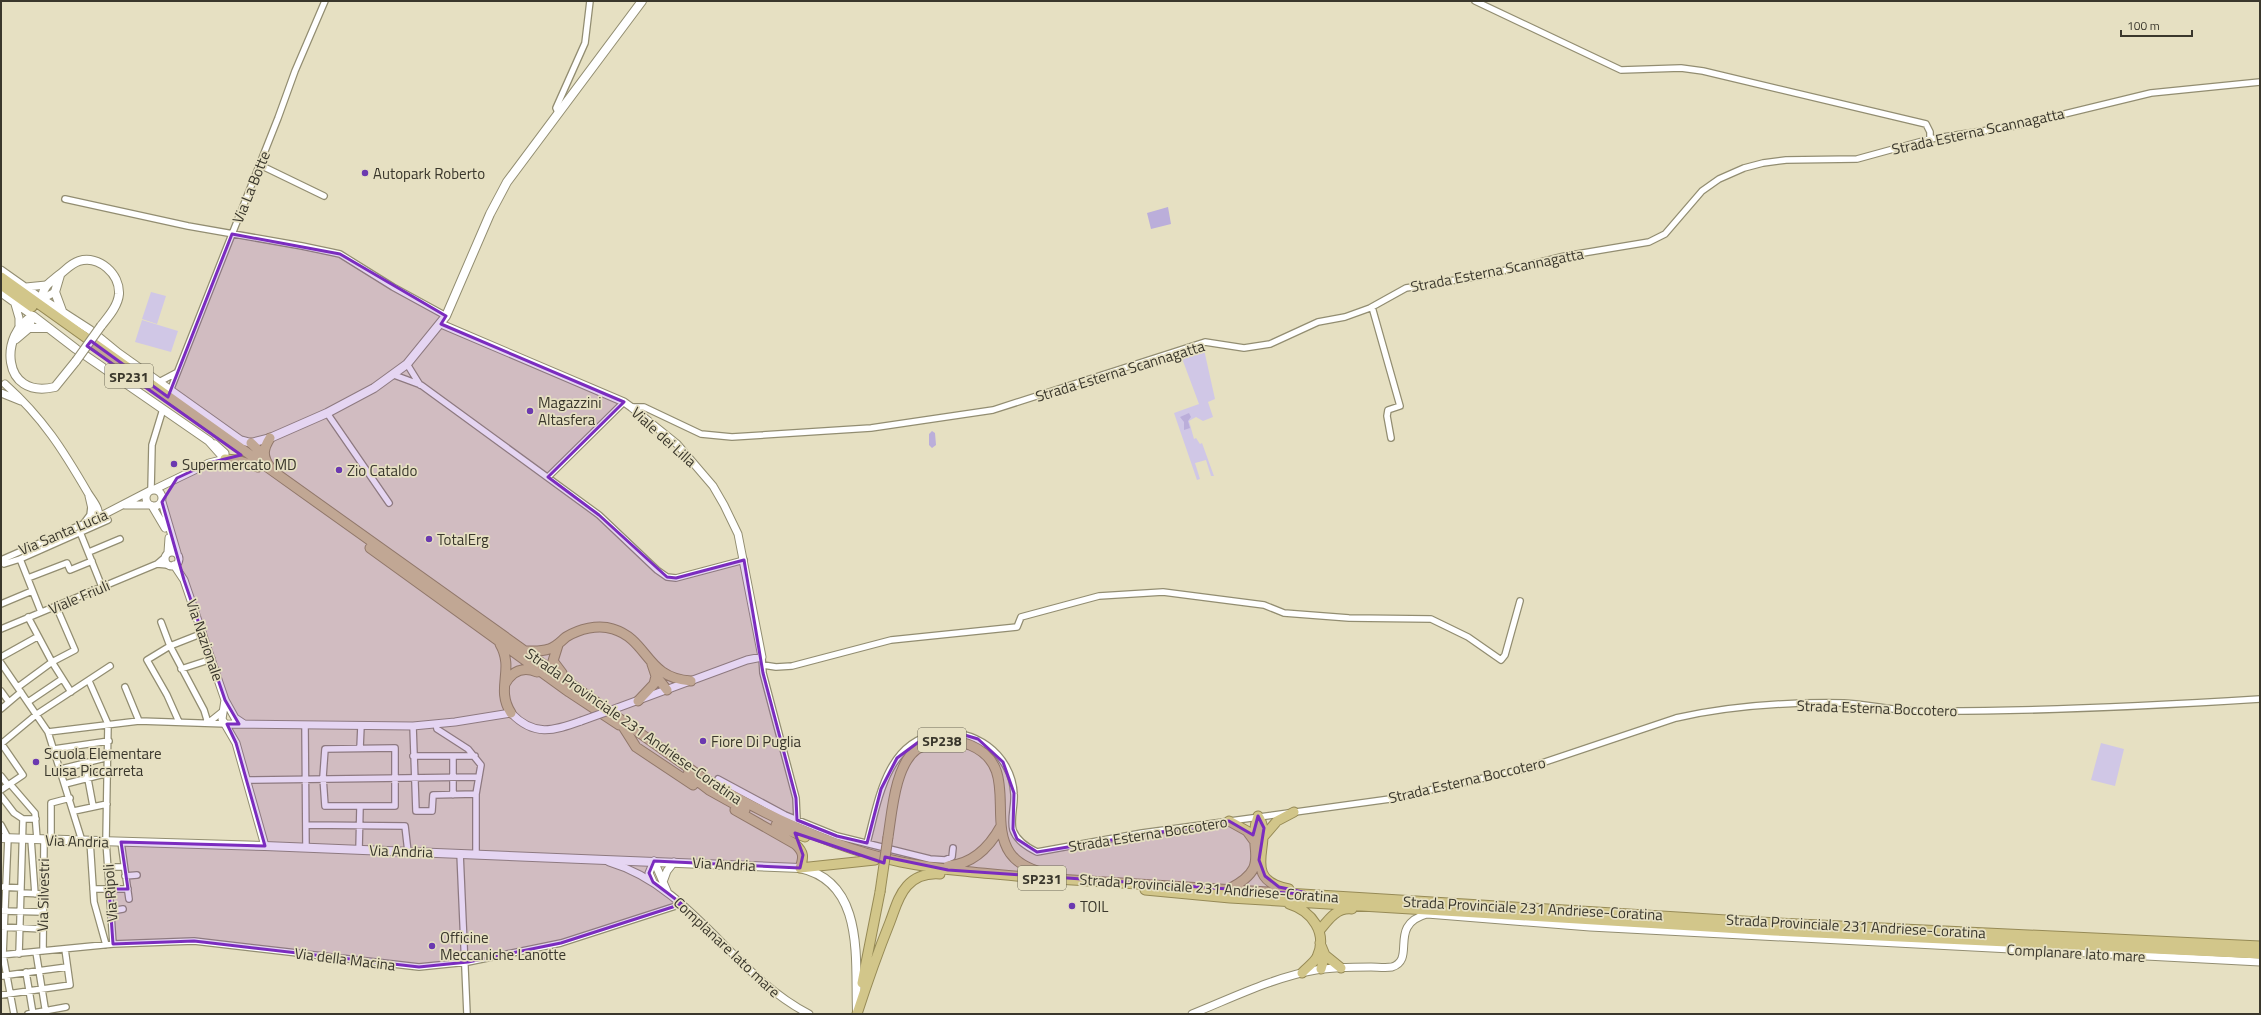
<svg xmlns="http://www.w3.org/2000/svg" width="2261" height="1015" font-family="'Titillium Web',sans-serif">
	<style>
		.green { fill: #d0c7e6 }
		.water { fill: #bbaeda }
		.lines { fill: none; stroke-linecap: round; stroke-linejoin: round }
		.minor-casing { stroke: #928d71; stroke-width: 8 }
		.tertiary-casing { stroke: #928d71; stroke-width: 9 }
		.secondary-casing { stroke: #928d71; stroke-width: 10 }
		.trunk-casing { stroke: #968a56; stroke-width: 11 }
		.minor { stroke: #fff; stroke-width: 5.5 }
		.tertiary { stroke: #fff; stroke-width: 7 }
		.secondary { stroke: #fff; stroke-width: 8 }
		.trunk { stroke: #d2c68a; stroke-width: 9 }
		.tertiary-bridge-casing { stroke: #928d71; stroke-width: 9; stroke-linecap: butt }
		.secondary-bridge-casing { stroke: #928d71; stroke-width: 10; stroke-linecap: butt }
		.trunk-bridge-casing { stroke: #968a56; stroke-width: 11; stroke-linecap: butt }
		.tertiary-bridge { stroke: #fff; stroke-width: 7 }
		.secondary-bridge { stroke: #fff; stroke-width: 8 }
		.trunk-bridge { stroke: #d2c68a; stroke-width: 9 }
		.marked { fill: #7b2cbf; fill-opacity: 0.2; stroke: #7b2cbf; stroke-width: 3; stroke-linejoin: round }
		.poi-dot { fill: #6b39b0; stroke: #e6e0c2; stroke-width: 1.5 }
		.labels { text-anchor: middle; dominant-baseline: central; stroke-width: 3.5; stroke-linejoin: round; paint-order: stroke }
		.shield { fill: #e6e0c2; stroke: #6e6a59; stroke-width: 1 }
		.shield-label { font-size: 14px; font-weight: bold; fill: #3a372c }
		.street-label { font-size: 15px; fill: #3a372c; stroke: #e6e0c2 }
		.poi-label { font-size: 15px; fill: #3a372c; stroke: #e6e0c2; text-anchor: start }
	</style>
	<rect width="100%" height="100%" fill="#e6e0c2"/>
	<path class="green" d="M 151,292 L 166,296 L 157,324 L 142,319 Z
		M 142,320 L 178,331 L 171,352 L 135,342 Z
		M 1203,345 L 1215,399 L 1208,402 L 1213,417 L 1203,421 L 1196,417 L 1189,421 L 1194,439 L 1196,438 L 1200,444 L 1202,443 L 1214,476 L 1211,476 L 1206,460 L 1195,463 L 1200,479 L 1197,480 L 1174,413 L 1199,404 L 1180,353 L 1186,350 L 1188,353 L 1193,351 L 1195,347 Z
		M 2101,743 L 2124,749 L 2115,786 L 2091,780 Z"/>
	<path class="water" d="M 1168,207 L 1171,224 L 1151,229 L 1147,213 Z
		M 1189,413 L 1191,417 L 1188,421 L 1190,428 L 1184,430 L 1184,422 L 1180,417 Z
		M 932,431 L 935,433 L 936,445 L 932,448 L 929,445 L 929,434 Z"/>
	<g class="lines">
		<defs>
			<path id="minor" d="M 1475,1 L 1621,70 L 1681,68 L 1703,71 L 1926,124 L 1930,132 L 1930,139
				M 558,112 L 556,108 L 585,43 L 590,1
				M 260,165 L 324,196
				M 65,199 L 188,226 L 302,246 L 340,254 L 393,287 L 446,316
				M 1372,307 L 1400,406 L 1388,410 L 1387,416 L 1391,438
				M 407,364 L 420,385
				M 394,375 L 421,385 L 599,515 L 657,570 L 667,577 L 676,578 L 744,560
				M 159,382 L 176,373
				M 170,391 L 278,118 L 295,71 L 325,1
				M 631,407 L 644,407 L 701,434 L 732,437 L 871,428 L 993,410 L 1205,342 L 1244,348 L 1270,344 L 1318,322 L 1345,317 L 1370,308 L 1406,288 L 1481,276 L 1565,256 L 1649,242 L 1665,234 L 1702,191 L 1719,179 L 1744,168 L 1763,163 L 1786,160 L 1857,159 L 1930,139 L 2015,126 L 2151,93 L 2260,82
				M 327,413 L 389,503
				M 548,477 L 624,402
				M 151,490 L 152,445 L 163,409
				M 84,523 L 90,515 L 91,507
				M 80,532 L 102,587
				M 89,552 L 120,539
				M 20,559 L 108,520
				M 1,560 L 99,517
				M 4,564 L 20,559 L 41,612
				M 157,564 L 168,565
				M 28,578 L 67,563 L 70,570 L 92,561
				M 1,604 L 32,591
				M 28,617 L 52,662 L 71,692
				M 161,622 L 170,646 L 204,710 L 208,723
				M 1,629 L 157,564 L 164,558
				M 1,657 L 37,637
				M 762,657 L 763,673 L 796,798 L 797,820
				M 1,663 L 48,732 L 82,841
				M 763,665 L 776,667 L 792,666 L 891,640 L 1017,627 L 1021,617 L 1099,596 L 1163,592 L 1264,605 L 1284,613 L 1349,618 L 1431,619 L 1468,637 L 1501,660 L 1505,655 L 1520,601
				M 181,669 L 212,659
				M 89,681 L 108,724 L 106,841 L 113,944
				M 18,687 L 52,662 L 75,650 L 56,606
				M 125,687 L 139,721
				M 1,691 L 9,702
				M 28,702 L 62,679
				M 1,709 L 21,692
				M 179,722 L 167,695 L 147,660 L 170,646 L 203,633
				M 208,723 L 223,711
				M 436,724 L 437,729 L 468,749 L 481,765 L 476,794 L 476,854
				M 305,725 L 306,848
				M 413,726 L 416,811 L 432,811 L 433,795 L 476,794
				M 48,732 L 139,721 L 227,724
				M 1,743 L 23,775 L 1,790
				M 1,744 L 37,714 L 110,666
				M 360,748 L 361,726
				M 395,748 L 395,806 L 325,806 L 323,777 L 325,749 Z
				M 54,749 L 109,741
				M 413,756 L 475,756
				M 453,756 L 453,795
				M 85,763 L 93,806
				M 61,769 L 109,757
				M 1,776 L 8,785
				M 718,779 L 785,815 L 837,836 L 930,859 L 945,860 L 952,857 L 953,848
				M 247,780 L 479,777
				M 10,784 L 35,813 L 37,839
				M 65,784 L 108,773
				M 1,796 L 14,813 L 23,819 L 19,954
				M 74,811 L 107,804
				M 23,819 L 36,819
				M 1,825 L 8,838 L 3,955 L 14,1014
				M 306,825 L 405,826 L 408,852
				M 31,839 L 35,894
				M 51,840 L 51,803 L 70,798
				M 90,841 L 94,902 L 106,945
				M 121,842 L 129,899
				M 867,843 C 878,803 885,744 935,734 C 973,726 1012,754 1014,794 C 1015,805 1010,819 1013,830 C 1017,841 1027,847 1037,852 L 1142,833 L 1390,799 L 1524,769 L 1676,718 C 1729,706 1790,702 1844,703 C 1869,704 1894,711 1919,711 C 2033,712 2147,706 2260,699
				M 359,850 L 360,807
				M 460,853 L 467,1014
				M 107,867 L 124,867
				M 125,876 L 137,875
				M 1,887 L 21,888
				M 93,889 L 128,889
				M 21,893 L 44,894
				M 1,911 L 43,912
				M 111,911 L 123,909
				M 1,927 L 43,929
				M 43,951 L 44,840
				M 36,952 L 46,1014
				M 1,955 L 113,944 L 194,941 L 419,967 L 468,962 L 561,943 L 682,904
				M 26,972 L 33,1014
				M 1,976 L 67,967
				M 1,995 L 70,985 L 65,949
				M 28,1014 L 66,1007"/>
			<path id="tertiary" d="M 1,270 L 42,299 L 55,292
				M 26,287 L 46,285
				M 1,293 L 33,316 L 29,328
				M 15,304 L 19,318 L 19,325
				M 441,324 L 624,402 L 631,407 L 677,444 L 713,486 L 724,505 L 738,534 L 762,657 L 747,660 L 617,708
				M 5,384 C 43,418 63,450 88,493 C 93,501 99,507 99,517
				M 1,393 L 21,401
				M146 498a8 8 0 1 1 16 0a8 8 0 1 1-16 0Z
				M 153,490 L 209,463 L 225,459 L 225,453 L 215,444
				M 89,496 L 92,509 L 99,517
				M 162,502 L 177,553
				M 125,505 L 150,505
				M 152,506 L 165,528
				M 99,517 L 149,491
				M165 559a7 7 0 1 1 14 0a7 7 0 1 1-14 0Z
				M 168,552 L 169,538
				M 174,565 L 184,580 L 225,700 L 235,718 L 244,724
				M 225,700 L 222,719 L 236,743 L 265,846
				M 227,724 L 413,726 L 455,722 L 511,713 C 534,737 553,731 581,721
				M 654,861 L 667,891
				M 609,862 C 693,887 733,975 809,1014
				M 653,882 L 649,873 L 654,861
				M 663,882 L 667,871 L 674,862
				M 1192,1014 C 1232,998 1274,977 1316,970 C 1334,967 1353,967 1371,967 C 1377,967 1386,968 1392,967 C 1417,959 1387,925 1427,914 L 1590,927 L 2260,962"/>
			<path id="secondary" d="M 60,275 L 55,292 L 62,311
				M 101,326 C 108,317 118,306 119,294 C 120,274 99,255 79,261 C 70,264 66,270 59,275 C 50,283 43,285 42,299 L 90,330 L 118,353 L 240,440 L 251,443 L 270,438 L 327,413 L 374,388 L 407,364 L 446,316 L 490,214 L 507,182 L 642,1
				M 16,339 L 29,328 L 48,328
				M 76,361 L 55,387 C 0,400 0,332 33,316 L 76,349 L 209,441 L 225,459
				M 1,838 L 265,846 L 800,868 C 865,882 855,959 857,1011"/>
			<path id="trunk" d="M 1,277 L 700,776 C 762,814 829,847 901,862 C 947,871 993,874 1040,878 L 1759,922 L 2260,946
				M 1,285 L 32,307
				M 251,443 L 263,455
				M 225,459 L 237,460 L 258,467
				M 270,467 C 262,456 263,449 270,438
				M 370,548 L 569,692 L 619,725
				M 500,644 C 515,670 495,688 511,713
				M 558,645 L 553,661 L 562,673
				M 525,651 C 532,651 541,652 549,649 C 556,647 560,642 566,637 C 579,629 598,624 613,629 C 649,640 645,678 691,681
				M 652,664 L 656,676 L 667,690
				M 505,684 C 512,671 523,666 537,672
				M 638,701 L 654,684 L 656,676
				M 624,728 L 636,747 L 693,785
				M 688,774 L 709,790 L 745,810
				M 735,810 L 795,844 C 804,852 804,857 800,868 L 875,860
				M 1258,816 C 1276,841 1237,879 1289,889
				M 1229,821 L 1247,831 L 1255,842
				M 776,825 L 805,837
				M 1264,836 L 1277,821 L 1294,812
				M 888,837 C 892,812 895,765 917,749 C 921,747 927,745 931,743 C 944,738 957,740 970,745 C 1020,766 987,819 1010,853 C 1019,866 1034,871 1049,874
				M 948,866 C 973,864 989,848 1001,826
				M 1229,889 C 1275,865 1245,850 1258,816
				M 1145,890 L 1230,898 L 1774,931 L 2260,954
				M 1289,904 C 1312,911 1328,933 1317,957 C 1314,963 1306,968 1302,973
				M 1320,930 C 1328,920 1337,907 1352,909
				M 1320,943 L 1325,955 L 1341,968
				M 1321,969 L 1325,955
				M 862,983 L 880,892
				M 857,1014 C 867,983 878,952 890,922 C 895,909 898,896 907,886 C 916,876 927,873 940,874"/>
		</defs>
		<use href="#minor" class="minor-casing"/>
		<use href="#tertiary" class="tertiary-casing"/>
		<use href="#secondary" class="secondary-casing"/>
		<use href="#trunk" class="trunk-casing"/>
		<use href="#minor" class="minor"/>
		<use href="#tertiary" class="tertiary"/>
		<use href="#secondary" class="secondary"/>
		<use href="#trunk" class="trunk"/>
		<defs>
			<path id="tertiary-bridge" d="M 581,721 L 617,708"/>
			<path id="secondary-bridge" d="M 76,361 L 101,326"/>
			<path id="trunk-bridge" d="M 880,892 L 888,837"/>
		</defs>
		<use href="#tertiary-bridge" class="tertiary-bridge-casing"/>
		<use href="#secondary-bridge" class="secondary-bridge-casing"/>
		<use href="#trunk-bridge" class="trunk-bridge-casing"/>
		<use href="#tertiary-bridge" class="tertiary-bridge"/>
		<use href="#secondary-bridge" class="secondary-bridge"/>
		<use href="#trunk-bridge" class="trunk-bridge"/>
	</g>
	<path class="marked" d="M 232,234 L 340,254 L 446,316 L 441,324 L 624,402 L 548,477 L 599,515 L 667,577 L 676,578 L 744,560 L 763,673 L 796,798 L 797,820 L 837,836 L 867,843 L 881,789 L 897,758 L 928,735 L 958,733 L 978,739 L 1003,762 L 1014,793 L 1013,829 L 1017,839 L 1037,852 L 1229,821 L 1253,835 L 1258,816 L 1264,828 L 1259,860 L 1265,876 L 1279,887 L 1317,895 L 948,870 L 885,857 L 884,863 L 795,833 L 803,855 L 800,868 L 654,861 L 649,873 L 653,882 L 682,904 L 561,943 L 468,962 L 419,967 L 194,941 L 113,944 L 109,889 L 128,889 L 121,842 L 265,846 L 236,743 L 227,724 L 239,724 L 225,700 L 184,580 L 162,502 L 177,478 L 209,463 L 241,455 L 87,346 L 91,341 L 168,397 Z"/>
	<g class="poi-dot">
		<circle cx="365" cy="173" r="4"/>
		<circle cx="530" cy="411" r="4"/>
		<circle cx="174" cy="464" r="4"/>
		<circle cx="339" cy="470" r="4"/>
		<circle cx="429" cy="539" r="4"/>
		<circle cx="703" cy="741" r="4"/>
		<circle cx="36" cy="762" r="4"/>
		<circle cx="1072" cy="906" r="4"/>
		<circle cx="432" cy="946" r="4"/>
	</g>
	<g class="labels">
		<g class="shield">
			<rect x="105" y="364" width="48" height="24" rx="3"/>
			<rect x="918" y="728" width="48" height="24" rx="3"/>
			<rect x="1018" y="866" width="48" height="24" rx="3"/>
		</g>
		<g class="shield-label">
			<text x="129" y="376">SP231</text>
			<text x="942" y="740">SP238</text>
			<text x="1042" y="878">SP231</text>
		</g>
		<g class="street-label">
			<text transform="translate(1978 131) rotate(-12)">Strada Esterna Scannagatta</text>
			<text transform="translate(251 187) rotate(-68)">Via La Botte</text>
			<text transform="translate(1497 270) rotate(-11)">Strada Esterna Scannagatta</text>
			<text transform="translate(1120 371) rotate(-17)">Strada Esterna Scannagatta</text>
			<text transform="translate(664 437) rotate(42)">Viale dei Lilla</text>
			<text transform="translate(63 532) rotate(-23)">Via Santa Lucia</text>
			<text transform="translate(79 597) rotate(-23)">Viale Friuli</text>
			<text transform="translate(205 640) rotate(71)">Via Nazionale</text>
			<text transform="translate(1877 708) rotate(2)">Strada Esterna Boccotero</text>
			<text transform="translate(634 726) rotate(35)">Strada Provinciale 231 Andriese-Coratina</text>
			<text transform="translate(1467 780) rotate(-13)">Strada Esterna Boccotero</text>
			<text transform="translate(1148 834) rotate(-9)">Strada Esterna Boccotero</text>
			<text transform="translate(77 841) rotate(2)">Via Andria</text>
			<text transform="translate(401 851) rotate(2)">Via Andria</text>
			<text transform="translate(724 864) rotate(3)">Via Andria</text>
			<text transform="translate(1209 888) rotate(4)">Strada Provinciale 231 Andriese-Coratina</text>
			<text transform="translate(110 893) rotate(-94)">Via Ripoli</text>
			<text transform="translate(43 895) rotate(-89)">Via Silvestri</text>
			<text transform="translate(1533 908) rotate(3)">Strada Provinciale 231 Andriese-Coratina</text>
			<text transform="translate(1856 926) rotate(3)">Strada Provinciale 231 Andriese-Coratina</text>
			<text transform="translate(727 947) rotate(43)">Complanare lato mare</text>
			<text transform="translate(2076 953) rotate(3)">Complanare lato mare</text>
			<text transform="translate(345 959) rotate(7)">Via della Macina</text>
		</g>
		<g class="poi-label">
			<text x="373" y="173">Autopark Roberto</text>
			<text x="538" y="402">Magazzini<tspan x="538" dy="17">Altasfera</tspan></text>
			<text x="182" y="464">Supermercato MD</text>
			<text x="347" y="470">Zio Cataldo</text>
			<text x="437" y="539">TotalErg</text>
			<text x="711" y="741">Fiore Di Puglia</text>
			<text x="44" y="753">Scuola Elementare<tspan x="44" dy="17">Luisa Piccarreta</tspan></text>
			<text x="1080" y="906">TOIL</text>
			<text x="440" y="937">Officine<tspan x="440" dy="17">Meccaniche Lanotte</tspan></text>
		</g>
	</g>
	<rect width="2261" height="1015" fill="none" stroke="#3a372c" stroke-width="4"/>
	<path d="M2121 30v6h71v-6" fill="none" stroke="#3a372c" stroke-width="2"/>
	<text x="2127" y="30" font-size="12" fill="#3a372c" stroke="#e6e0c2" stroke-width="3" paint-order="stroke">100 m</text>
</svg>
